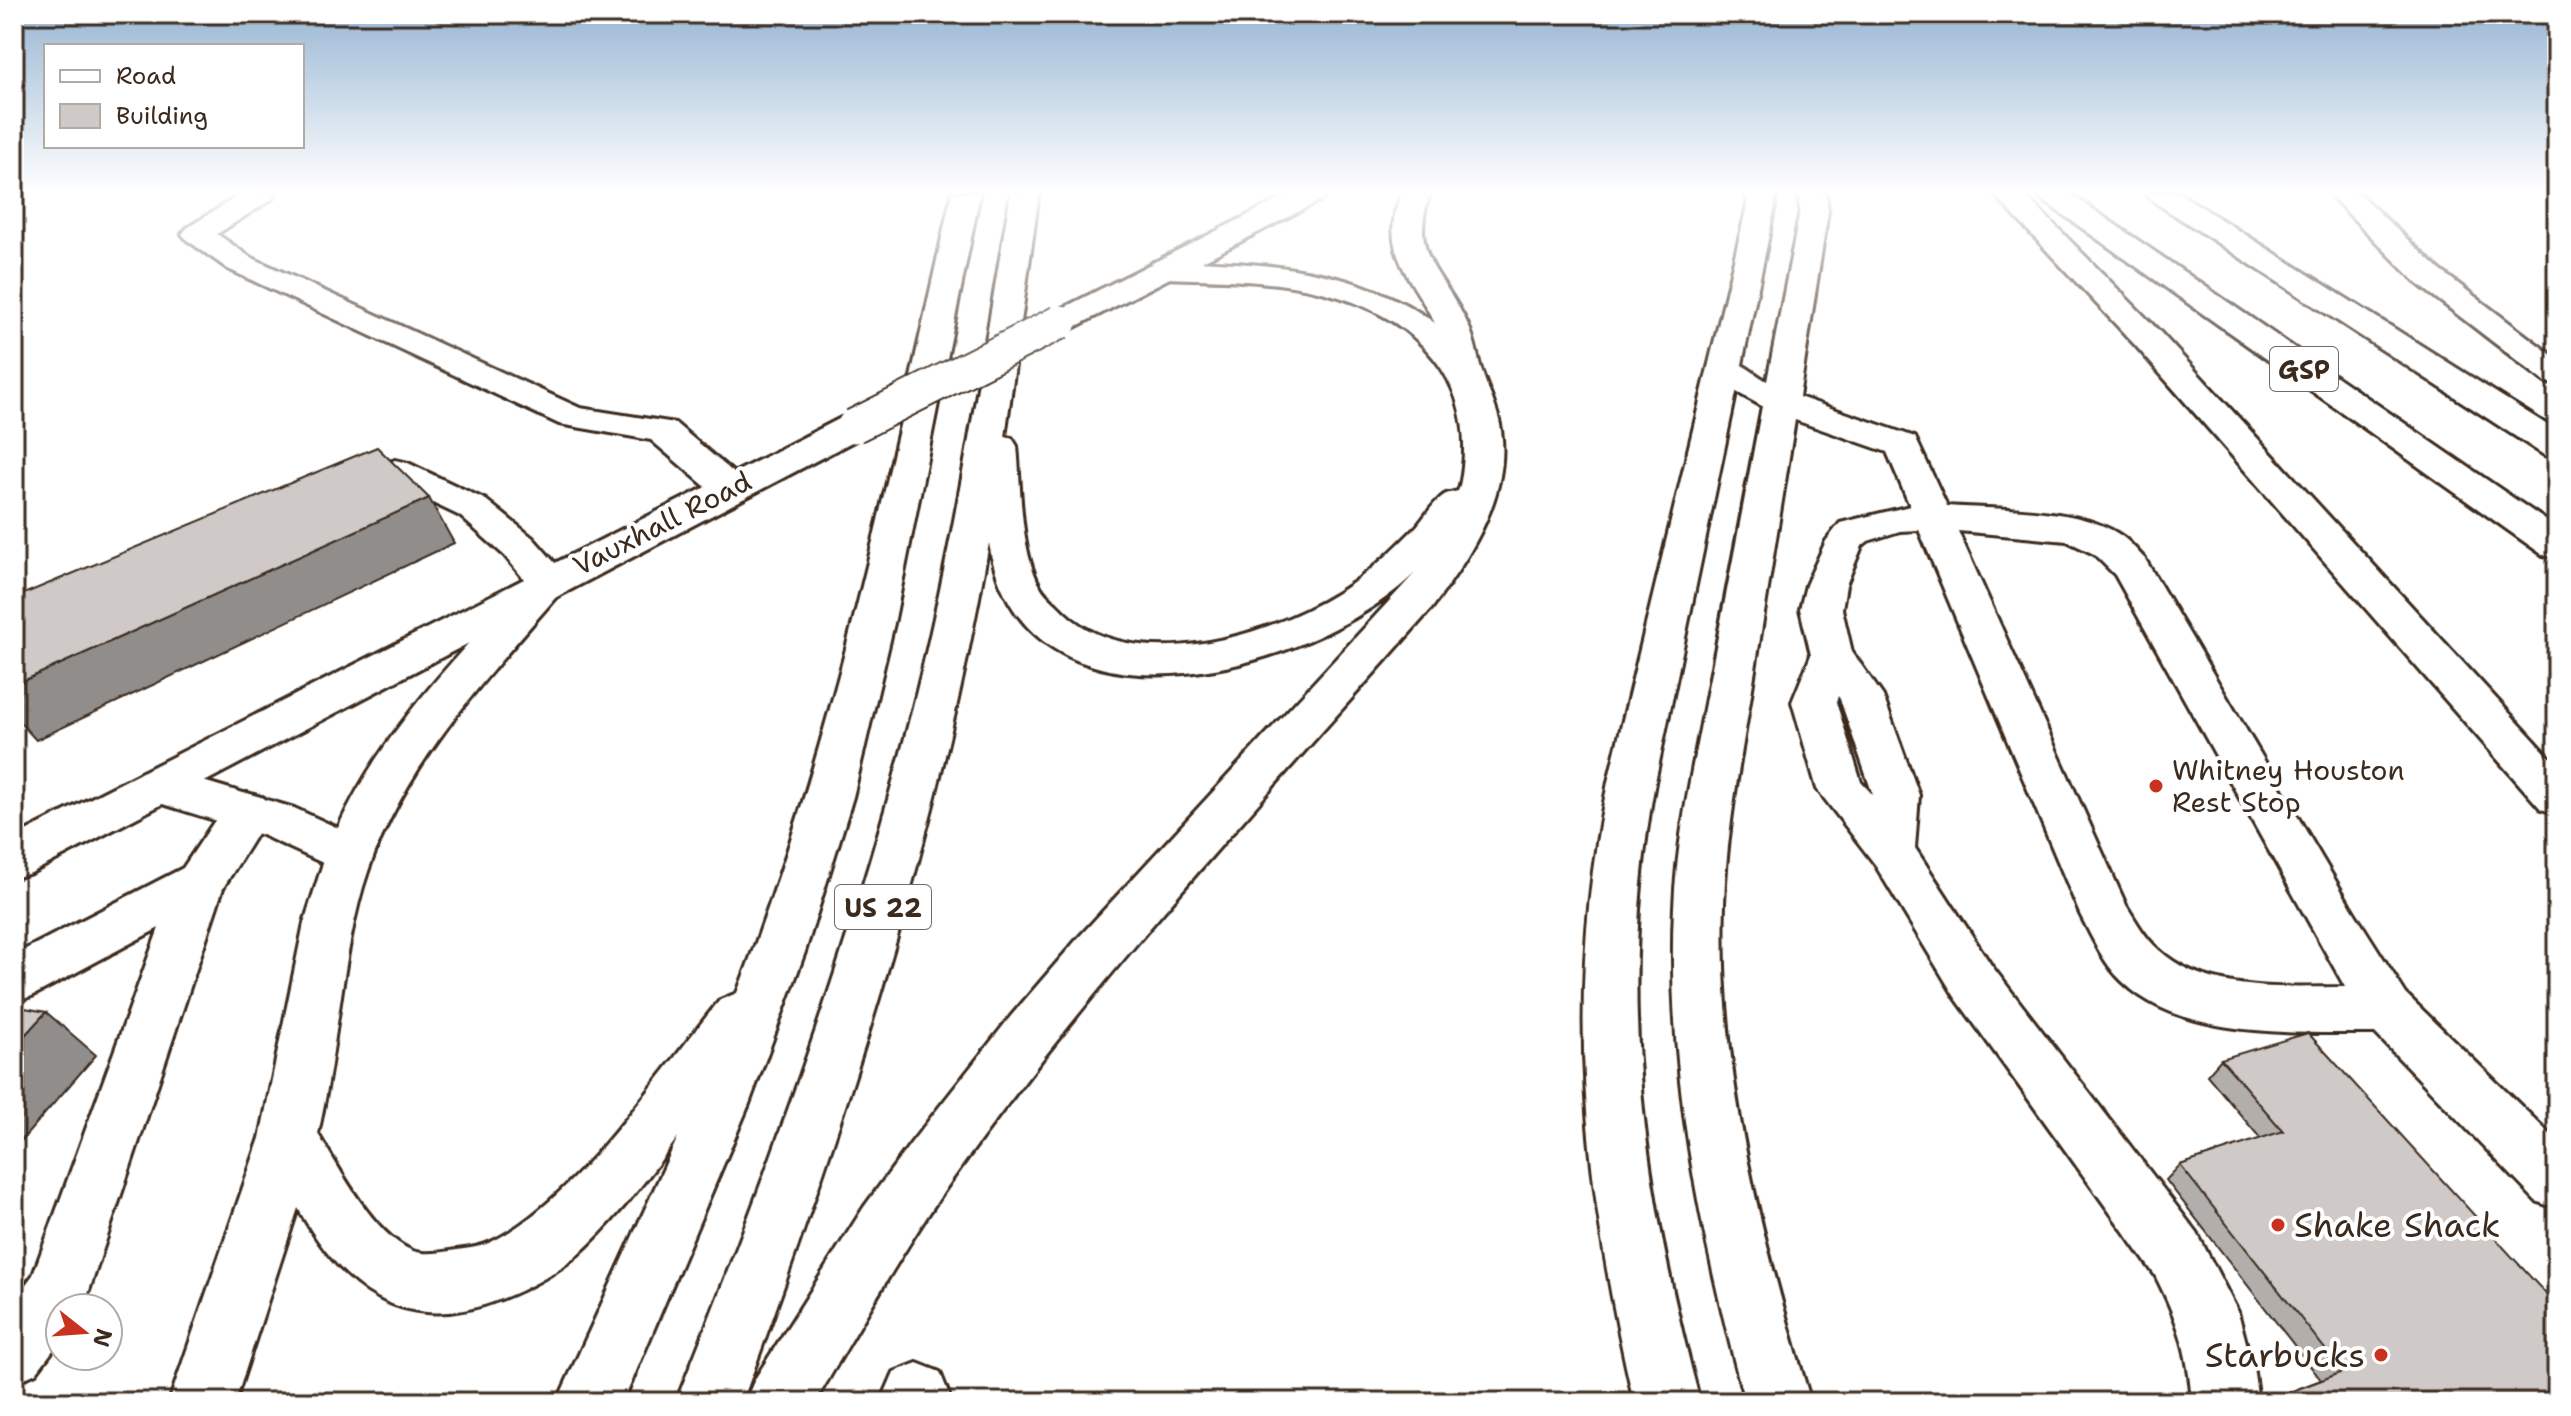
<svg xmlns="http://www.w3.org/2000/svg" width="2571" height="1416" font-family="'Shantell Sans',sans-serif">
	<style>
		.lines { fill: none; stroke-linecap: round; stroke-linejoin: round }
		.minor-casing { stroke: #3b2a1e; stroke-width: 6 }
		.highway-casing { stroke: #3b2a1e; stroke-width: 6 }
		.minor { fill: #fff; fill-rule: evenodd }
		.highway { fill: #fff; fill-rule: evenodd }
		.minor-bridge-casing { stroke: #3b2a1e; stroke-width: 37; stroke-linecap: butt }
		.minor-bridge { stroke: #fff; stroke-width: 33 }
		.wall { fill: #b2aeab; stroke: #3b2a1e; stroke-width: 2 }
		.shaded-wall { fill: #918d8b; stroke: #3b2a1e; stroke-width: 2 }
		.building { fill: #cfcac7; stroke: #3b2a1e; stroke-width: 2 }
		.poi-dot { fill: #c8321e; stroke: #fff; stroke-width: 3 }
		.labels { text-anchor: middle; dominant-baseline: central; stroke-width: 8; stroke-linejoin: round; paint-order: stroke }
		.shield { fill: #fff; stroke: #766a62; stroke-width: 2 }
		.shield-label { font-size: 26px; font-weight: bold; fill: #3b2a1e }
		.street-label { font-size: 28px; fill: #3b2a1e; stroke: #fff }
		.poi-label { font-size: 28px; fill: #3b2a1e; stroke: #fff; text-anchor: start }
		.near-poi-label { font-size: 34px; fill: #3b2a1e; stroke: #fff; text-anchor: start }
	</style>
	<rect width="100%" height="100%" fill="#fff"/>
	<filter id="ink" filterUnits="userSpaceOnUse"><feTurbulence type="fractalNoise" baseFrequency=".0125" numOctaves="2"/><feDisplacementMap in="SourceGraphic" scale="16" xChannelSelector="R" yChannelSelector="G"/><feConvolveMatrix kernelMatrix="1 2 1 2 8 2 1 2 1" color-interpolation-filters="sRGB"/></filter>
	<g filter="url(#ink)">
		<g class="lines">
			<defs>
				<path id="minor" d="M 243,193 L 276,193 L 272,199 L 217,234 L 250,257 L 580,408 L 675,423 L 734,473 L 841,418 L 854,415 L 867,418 L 872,426 L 867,434 L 31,873 L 14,878 L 14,837 L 524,579 L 505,556 L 460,516 L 393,484 L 352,498 L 339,495 L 333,487 L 339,479 L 395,460 L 408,463 L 486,500 L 533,538 L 555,563 L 706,487 L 651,440 L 559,424 L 228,269 L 187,240 L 182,234 L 187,228 Z
					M 1292,193 L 1327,193 L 1323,199 L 1071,329 L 1060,332 L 1049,329 L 1044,322 L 1049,315 Z
					M 1798,193 L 1826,193 L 1828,211 L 1799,397 L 1915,437 L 1947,506 C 1998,510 2081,506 2123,537 C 2131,543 2138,552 2145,559 L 2354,912 L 2406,994 L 2557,1141 L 2557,1209 L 2536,1201 L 2375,1033 C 2298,1032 2182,1040 2122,981 C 2103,963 2092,937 2080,914 L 1919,530 L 1900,531 L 1868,541 L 1862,546 L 1846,585 L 1842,609 L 1852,652 L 1883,696 L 1919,795 L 1915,848 L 1991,965 L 2197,1233 L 2238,1312 L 2254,1373 L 2258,1402 L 2192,1402 C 2188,1350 2178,1321 2155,1275 L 1955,997 L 1874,863 L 1817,789 L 1792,702 L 1811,655 L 1800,609 L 1806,585 L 1826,541 L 1840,523 L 1910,506 L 1887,452 L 1795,420 C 1780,514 1765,607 1750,701 C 1739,768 1726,836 1724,904 C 1718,1075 1762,1240 1811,1402 L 1745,1402 C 1702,1239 1666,1077 1674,907 C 1677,836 1693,767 1706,698 C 1725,601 1744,504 1762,406 L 1731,389 L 1708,368 L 1713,361 C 1736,355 1748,370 1767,381 L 1800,211 ZM 1958,531 L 2067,541 L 2094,554 L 2115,575 L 2345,987 C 2285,987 2207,994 2159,950 C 2145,938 2136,921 2126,905 ZM 1838,696 L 1840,699 L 1873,795 L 1861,782 L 1836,702 Z
					M 247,793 L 264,798 L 271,811 L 223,888 L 88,1294 L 82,1308 L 60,1308 L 60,1341 L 36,1373 L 14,1383 L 14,1300 L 33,1275 L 159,928 L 32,996 L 14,1002 L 14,955 L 183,868 L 230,798 Z
					M 917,1363 L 940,1372 L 949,1395 L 947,1402 L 881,1402 L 894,1372 Z"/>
				<path id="highway" d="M 952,193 L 980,193 L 895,619 L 853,797 L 805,952 L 749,1104 L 623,1402 L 557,1402 L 678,1137 C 650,1175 622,1212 588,1245 C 563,1270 534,1286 501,1299 C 405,1337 344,1291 298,1208 L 235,1402 L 169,1402 L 260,1138 L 304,923 L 323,863 L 262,835 L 140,797 L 133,785 L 140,773 L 156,767 L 294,808 L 338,828 C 383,729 462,651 534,572 L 548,568 L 562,572 L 568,581 L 562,590 C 484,681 398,770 363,887 C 340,967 337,1052 318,1134 C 340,1169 373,1235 413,1251 C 424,1255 439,1253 450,1251 C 464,1249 478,1248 491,1242 C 574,1203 661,1071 720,1000 L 737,993 C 837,735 891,463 952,193 Z
					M 1011,193 L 1039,193 L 1005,437 L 1012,438 L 1017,446 C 1021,487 1020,548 1039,584 C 1043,593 1052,600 1059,607 C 1129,683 1281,634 1353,583 C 1377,566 1397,546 1417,526 C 1425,517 1435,500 1446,494 C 1449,493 1454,492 1458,491 L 1460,486 C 1481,383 1419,317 1322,292 C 1271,279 1216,280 1164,278 L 1153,276 L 1149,269 L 1153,262 L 1164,260 C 1259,263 1355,265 1435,323 C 1411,277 1377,247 1402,193 L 1430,193 C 1408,258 1443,271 1468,325 C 1475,340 1477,357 1482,372 C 1488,391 1498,409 1501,430 C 1511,495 1469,558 1432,608 C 1267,795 1096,977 951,1181 C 901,1252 859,1328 815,1402 L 745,1402 L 755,1379 L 864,1207 L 911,1143 L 1011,1016 L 1079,937 L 1415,573 C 1310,676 1023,749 989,543 C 938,839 845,1122 742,1402 L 676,1402 C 763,1187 843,969 903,745 C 952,564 979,378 1011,193 Z
					M 1747,193 L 1775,193 L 1775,206 L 1655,782 C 1615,999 1644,1192 1700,1402 L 1634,1402 C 1585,1190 1563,998 1608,782 L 1747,206 Z
					M 1993,193 L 2023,193 L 2160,332 L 2557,765 L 2557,814 L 2541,809 L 2136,346 Z
					M 2037,193 L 2069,193 L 2557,528 L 2557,558 L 2543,555 L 2041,199 Z
					M 2146,193 L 2179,193 L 2557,431 L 2557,458 L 2544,455 L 2150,199 Z
					M 2328,193 L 2358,193 L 2440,270 L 2557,359 L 2557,385 L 2545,382 L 2418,284 Z"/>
			</defs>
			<use href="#minor" class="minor-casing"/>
			<use href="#highway" class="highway-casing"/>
			<use href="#minor" class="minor"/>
			<use href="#highway" class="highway"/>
			<defs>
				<path id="minor-bridge" d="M 854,426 L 1060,322"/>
			</defs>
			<use href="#minor-bridge" class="minor-bridge-casing"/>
			<use href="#minor-bridge" class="minor-bridge"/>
		</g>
		<path class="wall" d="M 2221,1059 L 2557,1402 L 2267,1402 L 2274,1398 L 2321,1380 L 2166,1180 L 2180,1165 L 2261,1139 L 2207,1075 Z"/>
		<path class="shaded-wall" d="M 429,498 L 454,543 L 36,740 L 14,716 L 14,685 Z
			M 46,1012 L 96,1055 L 14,1149 L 14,1047 Z"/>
		<path class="building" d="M 377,447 L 429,498 L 14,685 L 14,598 Z
			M 14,1006 L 46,1012 L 14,1047 Z
			M 2308,1033 L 2557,1306 L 2557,1402 L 2277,1402 L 2274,1398 L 2343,1372 L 2180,1165 L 2283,1131 L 2221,1059 Z"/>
	</g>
	<linearGradient id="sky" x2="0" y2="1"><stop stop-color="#96b5d3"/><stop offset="0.49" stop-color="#fff"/><stop offset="1" stop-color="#fff" stop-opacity="0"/></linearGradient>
	<rect width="2571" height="391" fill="url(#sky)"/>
	<g class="poi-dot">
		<circle cx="2156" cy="786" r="8"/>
		<circle cx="2278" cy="1225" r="8"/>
		<circle cx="2381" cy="1355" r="8"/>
	</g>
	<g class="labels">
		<g class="shield">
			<rect x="2270" y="347" width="68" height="44" rx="6"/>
			<rect x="835" y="885" width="96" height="44" rx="6"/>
		</g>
		<g class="shield-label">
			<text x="2304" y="369">GSP</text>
			<text x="883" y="907">US 22</text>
		</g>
		<g class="street-label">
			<text transform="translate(662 523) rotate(-27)">Vauxhall Road</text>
		</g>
		<g class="poi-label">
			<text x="2172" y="770">Whitney Houston<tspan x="2172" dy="32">Rest Stop</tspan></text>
		</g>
		<g class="near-poi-label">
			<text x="2294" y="1225">Shake Shack</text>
			<text x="2365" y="1355" text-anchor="end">Starbucks</text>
		</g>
	</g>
	<rect width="2571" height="1416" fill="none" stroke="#fff" stroke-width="48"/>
	<rect x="24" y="24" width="2523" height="1368" fill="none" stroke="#3b2a1e" stroke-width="3" filter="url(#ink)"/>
	<rect x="44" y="44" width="260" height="104" fill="#ffffff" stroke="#b1aaa5" stroke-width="2"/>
	<rect x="60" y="70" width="40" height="12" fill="#ffffff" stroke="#b1aaa5" stroke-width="2"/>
	<text x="116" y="84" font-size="24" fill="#3b2a1e">Road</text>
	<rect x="60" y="104" width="40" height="24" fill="#cfcac7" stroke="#b1aaa5" stroke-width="2"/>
	<text x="116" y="124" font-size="24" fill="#3b2a1e">Building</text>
	<g transform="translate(84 1332) rotate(107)"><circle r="38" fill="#ffffff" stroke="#b1aaa5" stroke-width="2"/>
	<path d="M0-6L14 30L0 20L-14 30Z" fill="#c8321e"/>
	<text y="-12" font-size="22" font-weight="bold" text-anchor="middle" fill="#3b2a1e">N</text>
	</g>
</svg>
